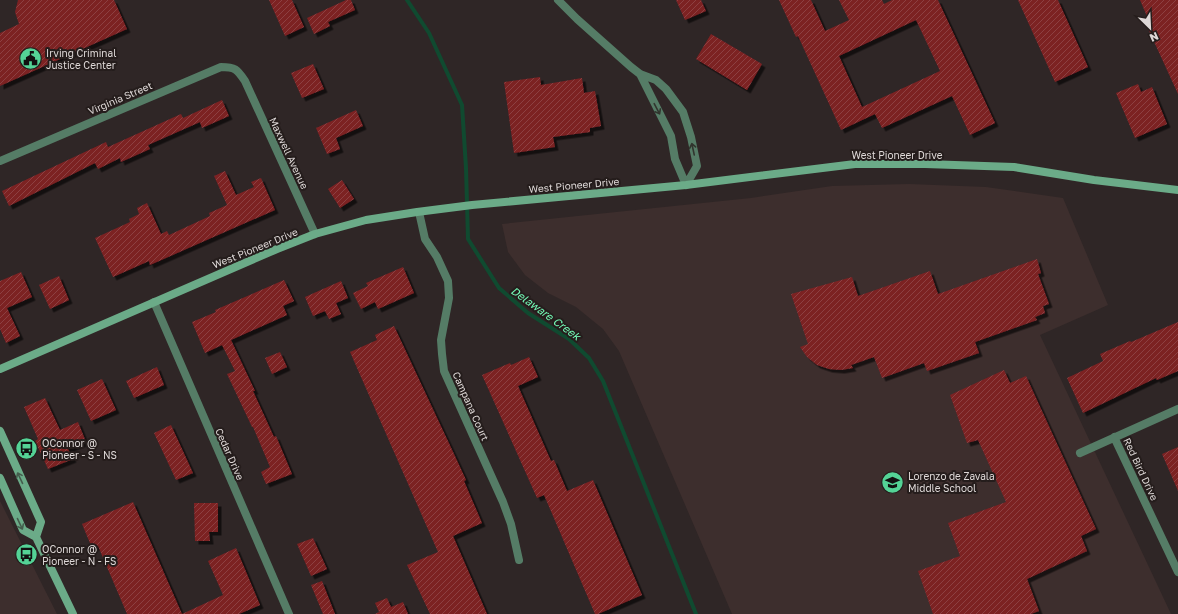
<svg xmlns="http://www.w3.org/2000/svg" width="1178" height="614" font-family="'Golos Text',sans-serif">
	<style>
		.built { fill: #3d2e2d }
		.lines { fill: none; stroke-linecap: round; stroke-linejoin: round }
		.stream { stroke: #104a30; stroke-width: 4 }
		.building { fill: url(#building-hatch); fill-rule: evenodd; filter: url(#shadow) }
		.minor { stroke: #557c66; stroke-width: 8 }
		.tertiary { stroke: #557c66; stroke-width: 8 }
		.secondary { stroke: #6bab88; stroke-width: 8 }
		.oneway { stroke: #31352e }
		.oneway2 { stroke: #445d4d }
		.labels { text-anchor: middle; dominant-baseline: central; stroke-width: 4; stroke-linejoin: round; paint-order: stroke }
		.poi-label { font-size: 10px; fill: #ded8d7; stroke: #251d1c; text-anchor: start }
		.street-label { font-size: 10px; fill: #ded8d7; stroke: #251d1c }
		.water-label { font-size: 11px; font-style: italic; fill: #74fbb7; stroke: #251d1c }
	</style>
	<defs>
		<pattern id="building-hatch" width="6" height="6" patternUnits="userSpaceOnUse"><rect width="6" height="6" fill="#7b2124"/><path d="M-1 1l2-2M0 6l6-6M5 7l2-2" fill="none" stroke="#8d4043"/></pattern>
		<filter id="shadow"><feDropShadow dx="3.5" dy="3.5" stdDeviation="0" flood-color="#0009"/></filter>
	</defs>
	<rect width="100%" height="100%" fill="#2f2626"/>
	<path class="built" d="M 909,184 L 986,187 L 1063,198 L 1108,305 L 1040,335 L 1171,614 L 732,614 L 619,351 L 603,329 L 576,307 L 548,293 L 525,275 L 508,252 L 502,224 L 751,198 L 832,186 Z
		M 0,501 L 57,614 L 0,614 Z"/>
	<g class="lines">
		<path class="stream" d="M 407,0 L 429,33 L 462,105 L 466,168 L 468,239 L 499,288 L 528,313 L 569,339 L 589,358 L 603,381 L 696,614"/>
	</g>
	<path class="building" d="M 18,0 L 114,0 L 127,29 L 0,86 L 0,33 L 19,24 L 15,12 Z
		M 269,0 L 292,0 L 304,27 L 285,36 Z
		M 346,0 L 351,0 L 355,10 L 328,22 L 330,26 L 314,34 L 307,18 Z
		M 676,0 L 701,0 L 706,11 L 685,20 Z
		M 779,0 L 811,0 L 825,31 L 849,20 L 839,0 L 882,0 L 884,4 L 892,0 L 938,0 L 995,123 L 970,135 L 952,96 L 882,128 L 875,114 L 841,130 L 798,36 L 796,37 ZM 916,20 L 940,71 L 862,107 L 839,56 Z
		M 1018,0 L 1058,0 L 1088,67 L 1055,82 Z
		M 1140,0 L 1178,0 L 1178,94 L 1145,22 L 1149,21 Z
		M 711,34 L 762,64 L 747,90 L 696,59 Z
		M 313,64 L 324,89 L 302,98 L 291,73 Z
		M 540,77 L 541,85 L 582,78 L 584,93 L 595,91 L 601,126 L 590,128 L 590,132 L 553,137 L 555,147 L 514,153 L 504,82 Z
		M 1138,84 L 1141,92 L 1152,87 L 1167,124 L 1135,138 L 1116,93 Z
		M 222,100 L 229,116 L 202,128 L 200,122 L 148,145 L 150,149 L 121,162 L 120,158 L 98,169 L 95,163 L 9,206 L 2,191 L 106,142 L 108,147 L 181,114 L 183,118 Z
		M 356,110 L 363,126 L 336,138 L 340,149 L 327,154 L 316,128 Z
		M 225,171 L 236,195 L 254,187 L 251,182 L 261,178 L 275,210 L 150,265 L 149,261 L 113,277 L 95,238 L 130,222 L 129,219 L 139,214 L 137,208 L 147,203 L 161,234 L 167,231 L 169,235 L 210,216 L 209,213 L 227,205 L 214,176 Z
		M 342,180 L 354,199 L 340,208 L 328,189 Z
		M 1037,259 L 1041,273 L 1038,274 L 1049,304 L 1043,306 L 1045,313 L 1035,317 L 1037,320 L 975,342 L 979,353 L 927,371 L 924,363 L 882,378 L 874,357 L 851,365 L 853,368 L 841,370 L 829,369 L 817,365 L 807,357 L 800,347 L 808,344 L 791,294 L 852,277 L 858,296 L 930,271 L 938,294 Z
		M 403,267 L 414,293 L 378,309 L 375,302 L 361,309 L 353,293 L 368,286 L 366,283 Z
		M 21,272 L 32,297 L 7,308 L 20,336 L 6,343 L 0,329 L 0,281 Z
		M 59,276 L 69,300 L 50,309 L 39,285 Z
		M 284,280 L 294,301 L 283,306 L 287,315 L 231,340 L 255,391 L 253,391 L 274,437 L 276,436 L 292,474 L 266,484 L 261,472 L 270,467 L 253,427 L 252,427 L 227,374 L 235,371 L 222,345 L 205,353 L 192,322 L 216,312 L 215,310 Z
		M 341,281 L 348,298 L 336,303 L 341,314 L 329,319 L 325,311 L 313,316 L 305,297 Z
		M 1178,322 L 1178,371 L 1157,380 L 1156,378 L 1083,413 L 1067,378 L 1103,361 L 1100,354 L 1130,341 L 1131,342 Z
		M 394,326 L 454,454 L 466,480 L 464,481 L 482,523 L 453,536 L 487,614 L 430,614 L 407,565 L 438,552 L 350,352 L 377,340 L 375,335 Z
		M 280,352 L 287,367 L 272,374 L 265,358 Z
		M 529,357 L 538,377 L 518,386 L 551,461 L 554,460 L 567,491 L 593,480 L 642,595 L 598,614 L 595,614 L 544,495 L 537,498 L 482,375 L 510,363 L 511,365 Z
		M 157,367 L 164,385 L 134,398 L 126,381 Z
		M 1004,370 L 1010,383 L 1026,376 L 1096,529 L 1081,536 L 1087,551 L 1027,579 L 1039,611 L 1031,614 L 933,614 L 918,571 L 960,556 L 948,523 L 1006,502 L 978,440 L 967,443 L 950,395 Z
		M 102,379 L 116,410 L 91,421 L 77,390 Z
		M 45,398 L 60,430 L 78,422 L 86,442 L 68,449 L 73,459 L 48,469 L 35,441 L 38,439 L 24,407 Z
		M 171,425 L 193,473 L 176,480 L 154,433 Z
		M 1178,447 L 1178,491 L 1162,454 Z
		M 133,502 L 182,614 L 223,595 L 208,561 L 236,548 L 260,605 L 239,614 L 127,614 L 98,546 L 92,548 L 82,524 Z
		M 194,503 L 218,503 L 218,532 L 209,532 L 210,541 L 195,541 Z
		M 313,538 L 327,569 L 311,576 L 297,544 Z
		M 322,581 L 335,614 L 323,614 L 311,585 Z
		M 387,598 L 391,607 L 403,602 L 408,614 L 375,614 L 379,612 L 375,603 Z"/>
	<g class="lines">
		<path class="minor" d="M 0,161 L 221,67 C 235,67 237,69 245,81 L 315,234
			M 419,212 L 425,239 L 437,257 L 448,281 L 449,298 L 441,340 L 442,354 L 444,371 L 503,502 L 511,524 L 519,560
			M 154,302 L 289,614
			M 1114,437 L 1178,572
			M 1080,453 L 1178,409"/>
		<path class="tertiary" d="M 558,0 L 577,19 L 631,67 L 640,74 L 656,80 L 666,89 L 683,112 L 691,137 L 697,166 L 686,185
			M 640,74 L 671,136 L 675,159 L 686,185"/>
		<path class="secondary" d="M 0,369 L 277,249 L 315,234 L 366,220 L 417,212 L 472,205 L 686,185 L 855,164 L 925,164 L 1014,167 L 1094,180 L 1178,190
			M 0,431 L 41,522 L 36,537
			M 0,478 L 23,530 L 36,537 L 73,614"/>
	</g>
	<defs><path id="oneway-shaft" d="M-6 0H5M1.5-3L5.5 0L1.5 3" fill="none" stroke-width="1.6" stroke-linecap="round" stroke-linejoin="round"/></defs>
	<g class="oneway">
		<use href="#oneway-shaft" transform="translate(657 109) rotate(62)"/>
		<use href="#oneway-shaft" transform="translate(693 149) rotate(-102)"/>
	</g>
	<g class="oneway2">
		<use href="#oneway-shaft" transform="translate(20 478) rotate(-115)"/>
		<use href="#oneway-shaft" transform="translate(20 524) rotate(65)"/>
	</g>
	<defs>
		<symbol id="civic-disc" viewBox="-11 -11 22 22"><circle r="9.5" fill="#54d396" stroke="#251d1c"/><path d="M-.6-6.5H3V-4.5H.6V-3L4-1V1h2V6H-6V1h2V-1L-.6-3ZM-1.2 2.5V6h2.4V2.5Z" fill="#111"/></symbol>
		<symbol id="bus-disc" viewBox="-11 -11 22 22"><circle r="9.5" fill="#54d396" stroke="#251d1c"/><path d="M-5-6H5V4H4V6H2V4H-2V6H-4V4H-5ZM-3.5-4V0h7V-4ZM-3.5 1.2v1.5H-2V1.2ZM2 1.2v1.5H3.5V1.2Z" fill="#111"/></symbol>
		<symbol id="school-disc" viewBox="-11 -11 22 22"><circle r="9.5" fill="#54d396" stroke="#251d1c"/><path d="M0-5L7-2L0 1L-7-2ZM-4 1L0 2.5L4 1V4Q0 6-4 4Z" fill="#111"/></symbol>
	</defs>
	<g fill-rule="evenodd">
		<use href="#civic-disc" x="18" y="46" width="25" height="25"/>
		<use href="#bus-disc" x="14" y="436" width="25" height="25"/>
		<use href="#school-disc" x="880" y="470" width="25" height="25"/>
		<use href="#bus-disc" x="14" y="542" width="25" height="25"/>
	</g>
	<g class="labels">
		<g class="poi-label">
			<text x="46" y="53">Irving Criminal<tspan x="46" dy="12">Justice Center</tspan></text>
			<text x="42" y="443">OConnor @<tspan x="42" dy="12">Pioneer - S - NS</tspan></text>
			<text x="908" y="476">Lorenzo de Zavala<tspan x="908" dy="12">Middle School</tspan></text>
			<text x="42" y="549">OConnor @<tspan x="42" dy="12">Pioneer - N - FS</tspan></text>
		</g>
		<g class="street-label">
			<text transform="translate(120 98) rotate(-23)">Virginia Street</text>
			<text transform="translate(289 153) rotate(65)">Maxwell Avenue</text>
			<text x="897" y="155">West Pioneer Drive</text>
			<text transform="translate(574 185) rotate(-5)">West Pioneer Drive</text>
			<text transform="translate(255 248) rotate(-22)">West Pioneer Drive</text>
			<text transform="translate(471 406) rotate(66)">Campana Court</text>
			<text transform="translate(230 454) rotate(66)">Cedar Drive</text>
			<text transform="translate(1141 469) rotate(65)">Red Bird Drive</text>
		</g>
		<g class="water-label">
			<text transform="translate(546 313) rotate(36)">Delaware Creek</text>
		</g>
	</g>
	<g transform="translate(1150 28) rotate(156)" stroke="#251d1c" stroke-width="3" paint-order="stroke">
	<path d="M0-3L7 15L0 10L-7 15Z" fill="#ded8d7"/>
	<text y="-6" font-size="11" font-weight="bold" text-anchor="middle" fill="#ded8d7">N</text>
	</g>
</svg>
